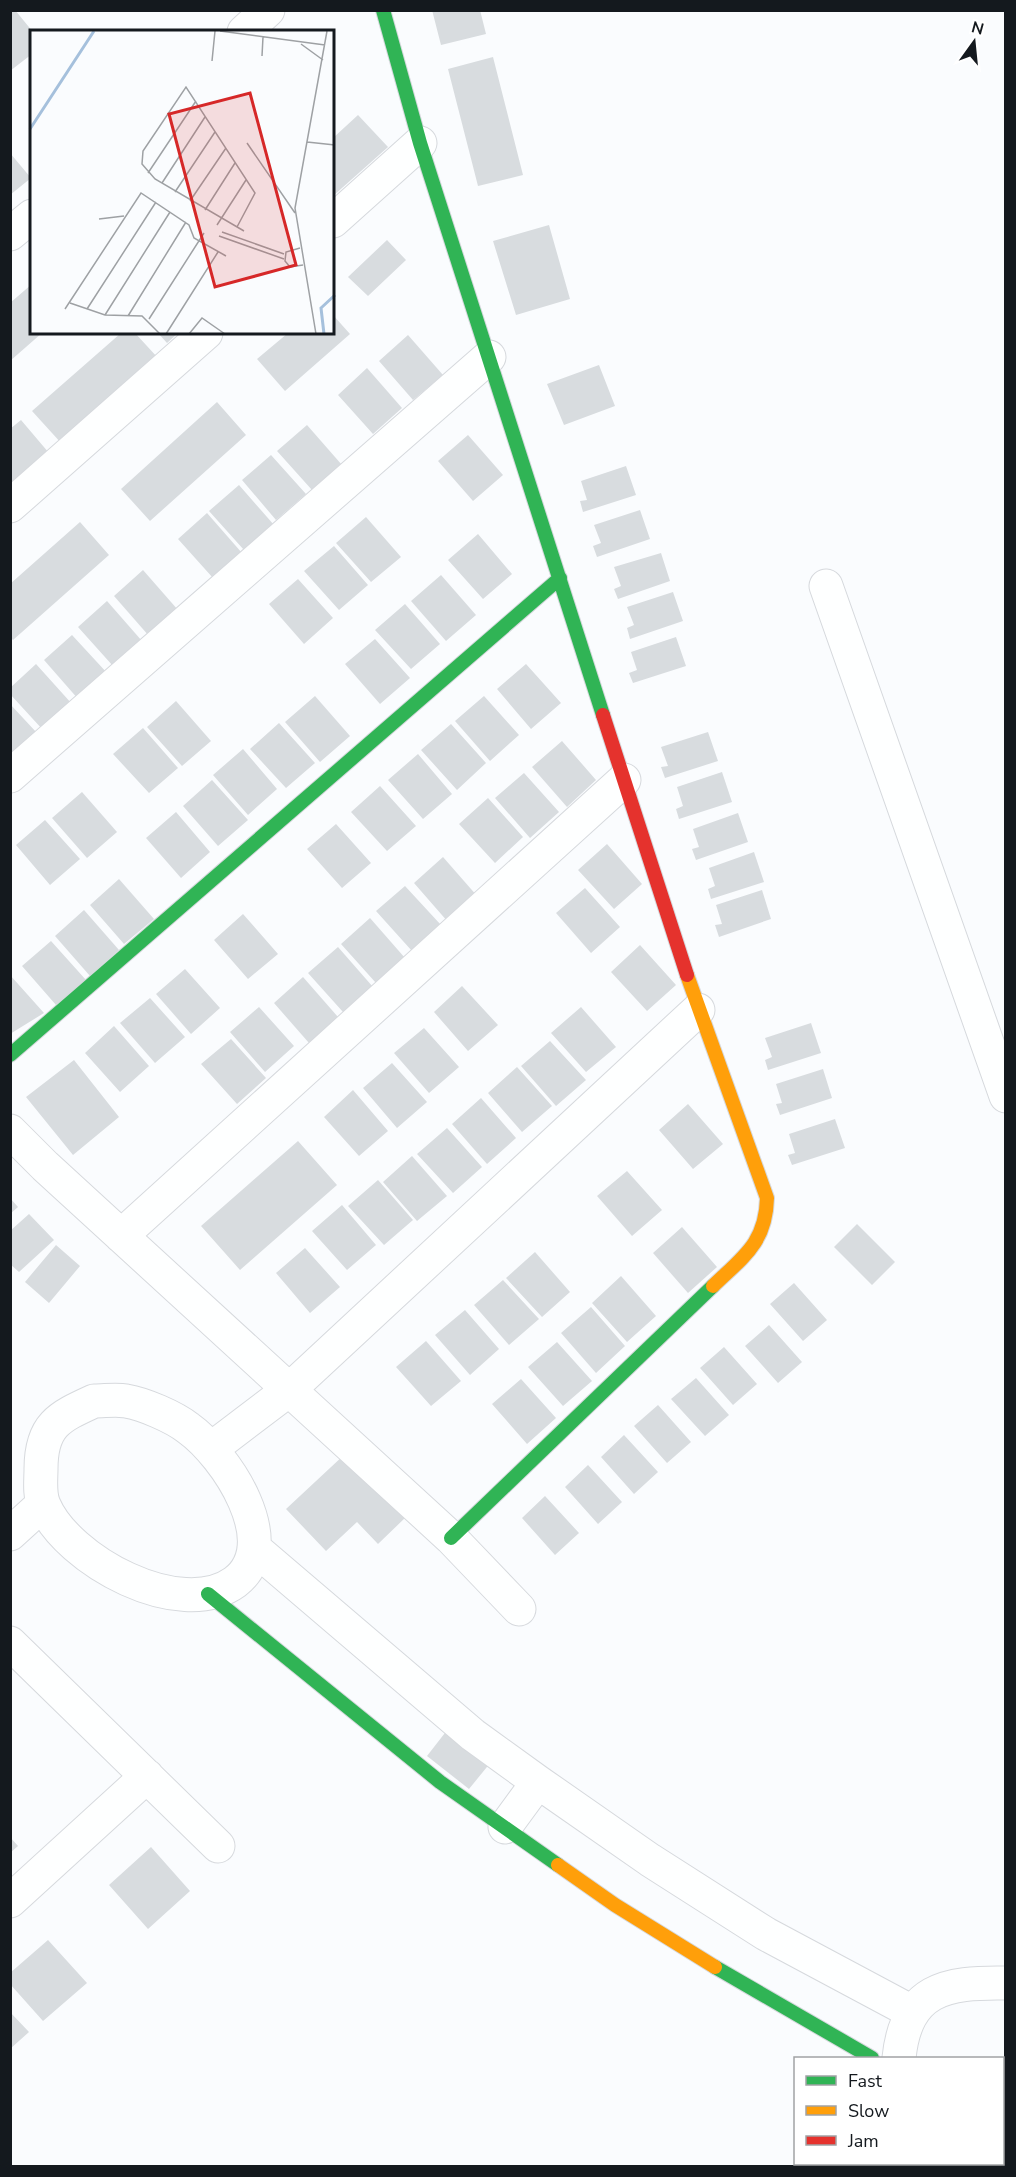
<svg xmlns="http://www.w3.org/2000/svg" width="1016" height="2177" font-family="'Nunito Sans',sans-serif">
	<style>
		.building { fill: #d8dcdf }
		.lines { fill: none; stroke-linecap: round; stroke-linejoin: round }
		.street-casing { stroke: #d6d9dd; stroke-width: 35 }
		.fast-casing { stroke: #d6d9dd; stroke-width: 16 }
		.slow-casing { stroke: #d6d9dd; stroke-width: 16 }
		.jam-casing { stroke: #d6d9dd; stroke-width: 16 }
		.street { stroke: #feffff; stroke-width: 33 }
		.fast { stroke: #30b455; stroke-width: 14 }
		.slow { stroke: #ff9f0a; stroke-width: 14 }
		.jam { stroke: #e5322d; stroke-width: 14 }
		.inset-river { fill: none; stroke: #a5c0dc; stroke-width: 3 }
		.inset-road { fill: none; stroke: #9ea1a4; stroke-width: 1.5 }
		.view { fill: #d62828; fill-opacity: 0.15; stroke: #d62828; stroke-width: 3 }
		.inset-edge { fill: none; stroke: #14191e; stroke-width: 3 }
	</style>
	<rect width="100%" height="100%" fill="#fafcfe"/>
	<path class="building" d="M 10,10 L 15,10 L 33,32 L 32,54 L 10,71 Z
		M 432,10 L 480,10 L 486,34 L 441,45 Z
		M 493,57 L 523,175 L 478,186 L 448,69 Z
		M 358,115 L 388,147 L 333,196 L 333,138 Z
		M 10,153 L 31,178 L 10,195 Z
		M 549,225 L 570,299 L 516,315 L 493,241 Z
		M 387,240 L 406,260 L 368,296 L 348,277 Z
		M 32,284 L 32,333 L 42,333 L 10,361 L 10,303 Z
		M 333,315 L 350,334 L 285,391 L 257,359 L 288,333 L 333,333 Z
		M 121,333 L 135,333 L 158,358 L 62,444 L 32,411 Z
		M 158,333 L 178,333 L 167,343 Z
		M 408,335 L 443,375 L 413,400 L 379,361 Z
		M 599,365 L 615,406 L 564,425 L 547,384 Z
		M 367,368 L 402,408 L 373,434 L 338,395 Z
		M 217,402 L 246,435 L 150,521 L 121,489 Z
		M 21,420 L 49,453 L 10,487 L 10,429 Z
		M 307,425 L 342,465 L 312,490 L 277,451 Z
		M 468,435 L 503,475 L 473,501 L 438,461 Z
		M 271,455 L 306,494 L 276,520 L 242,480 Z
		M 626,466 L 636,495 L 583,512 L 580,501 L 587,500 L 581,481 Z
		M 239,485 L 274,525 L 244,550 L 209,511 Z
		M 640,510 L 650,539 L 597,557 L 593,546 L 601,543 L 594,525 Z
		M 207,513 L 242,553 L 213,578 L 178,539 Z
		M 366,517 L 401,557 L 371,582 L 336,543 Z
		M 80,522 L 109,555 L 13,640 L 10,637 L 10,584 Z
		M 478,534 L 512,574 L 483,599 L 448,560 Z
		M 334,546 L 368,585 L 339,610 L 304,571 Z
		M 661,553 L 670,581 L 618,599 L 614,589 L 621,586 L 614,567 Z
		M 143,570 L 178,610 L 149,636 L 114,596 Z
		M 441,575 L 476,615 L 446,641 L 411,601 Z
		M 298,579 L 333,618 L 304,644 L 269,604 Z
		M 673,592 L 683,621 L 630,639 L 627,628 L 634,625 L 627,607 Z
		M 107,601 L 142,641 L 113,666 L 78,627 Z
		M 405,604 L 440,644 L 411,669 L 375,630 Z
		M 72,635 L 108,674 L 79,700 L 44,660 Z
		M 676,637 L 686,666 L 633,683 L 629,673 L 637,670 L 631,652 Z
		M 375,639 L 410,678 L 380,704 L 345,664 Z
		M 36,664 L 72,704 L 43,730 L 10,694 L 10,688 Z
		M 526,664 L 561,703 L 531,729 L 497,689 Z
		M 315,696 L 350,736 L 320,762 L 285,722 Z
		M 484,696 L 519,735 L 490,761 L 455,721 Z
		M 176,701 L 211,741 L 182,766 L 147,727 Z
		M 10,704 L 37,733 L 10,756 Z
		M 279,723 L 315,763 L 286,788 L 250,749 Z
		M 451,724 L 486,763 L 457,790 L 421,750 Z
		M 143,728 L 178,768 L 149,793 L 113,754 Z
		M 708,732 L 718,761 L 665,778 L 661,767 L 668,766 L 661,747 Z
		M 562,741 L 596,780 L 567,807 L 532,767 Z
		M 243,749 L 277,789 L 248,815 L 213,775 Z
		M 418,754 L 452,794 L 423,819 L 388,780 Z
		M 722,772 L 732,802 L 679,819 L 676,809 L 683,806 L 677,787 Z
		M 524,773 L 559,812 L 530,838 L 495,798 Z
		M 212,780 L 248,820 L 218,846 L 183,806 Z
		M 380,786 L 416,826 L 387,851 L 351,812 Z
		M 82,792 L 117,832 L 87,858 L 52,818 Z
		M 488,798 L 523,837 L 495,863 L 459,824 Z
		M 176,812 L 210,852 L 181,878 L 146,838 Z
		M 738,813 L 748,842 L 696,860 L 692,849 L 699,847 L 693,829 Z
		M 45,820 L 80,859 L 50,885 L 16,845 Z
		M 336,824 L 371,863 L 342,888 L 307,849 Z
		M 607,844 L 642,884 L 614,909 L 578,870 Z
		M 754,852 L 764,882 L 711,899 L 708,889 L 715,886 L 709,868 Z
		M 443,857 L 478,897 L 448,922 L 414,883 Z
		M 119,879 L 154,919 L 124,944 L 90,905 Z
		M 405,886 L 441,925 L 412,951 L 376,911 Z
		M 585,888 L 620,927 L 591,953 L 556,913 Z
		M 762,890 L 771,919 L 719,937 L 715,925 L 722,924 L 716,905 Z
		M 84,910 L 119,950 L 90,976 L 55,936 Z
		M 243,914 L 278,954 L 248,979 L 214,940 Z
		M 370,918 L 405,958 L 376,983 L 341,944 Z
		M 51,941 L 86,980 L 56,1005 L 22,966 Z
		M 640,945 L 676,985 L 647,1011 L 611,972 Z
		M 338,947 L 373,987 L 343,1012 L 308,973 Z
		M 185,969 L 220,1008 L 191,1034 L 156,994 Z
		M 10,975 L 44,1013 L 10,1034 Z
		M 303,977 L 338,1017 L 309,1043 L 274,1003 Z
		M 462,986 L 498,1025 L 468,1051 L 434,1012 Z
		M 150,998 L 185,1037 L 155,1063 L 120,1023 Z
		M 259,1007 L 294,1046 L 265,1072 L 230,1032 Z
		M 581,1007 L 616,1047 L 586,1072 L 551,1033 Z
		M 811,1023 L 821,1053 L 768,1070 L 765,1060 L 772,1057 L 765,1038 Z
		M 114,1026 L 149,1066 L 120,1092 L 85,1053 Z
		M 424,1028 L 459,1067 L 429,1093 L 394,1053 Z
		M 231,1039 L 266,1078 L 237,1104 L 201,1064 Z
		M 550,1041 L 586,1080 L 556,1106 L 521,1066 Z
		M 74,1060 L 119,1117 L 73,1155 L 26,1097 Z
		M 392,1063 L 427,1102 L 397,1128 L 363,1088 Z
		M 517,1067 L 552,1106 L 522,1132 L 488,1093 Z
		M 823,1069 L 832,1098 L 780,1115 L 776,1104 L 782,1103 L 776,1084 Z
		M 353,1090 L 388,1131 L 359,1156 L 324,1117 Z
		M 481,1098 L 516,1138 L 487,1164 L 452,1124 Z
		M 688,1104 L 723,1144 L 693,1169 L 659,1130 Z
		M 835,1119 L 845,1148 L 792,1165 L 788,1155 L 795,1153 L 789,1134 Z
		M 447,1128 L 482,1167 L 453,1193 L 417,1154 Z
		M 298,1141 L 337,1185 L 240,1270 L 201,1226 Z
		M 412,1156 L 447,1196 L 417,1221 L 383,1182 Z
		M 627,1171 L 662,1210 L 632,1236 L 597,1196 Z
		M 378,1180 L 413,1220 L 384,1245 L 348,1206 Z
		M 10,1198 L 18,1207 L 10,1214 Z
		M 342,1205 L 376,1245 L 347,1270 L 312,1231 Z
		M 29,1214 L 54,1240 L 19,1272 L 10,1264 L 10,1231 Z
		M 857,1224 L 895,1262 L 872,1285 L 834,1247 Z
		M 682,1227 L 717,1267 L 688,1293 L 653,1253 Z
		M 56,1245 L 80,1266 L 49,1303 L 25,1282 Z
		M 305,1248 L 340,1287 L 310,1313 L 276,1273 Z
		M 535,1252 L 570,1292 L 542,1317 L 506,1278 Z
		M 621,1276 L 656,1316 L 627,1342 L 592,1303 Z
		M 503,1280 L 539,1319 L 509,1345 L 474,1305 Z
		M 794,1283 L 827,1320 L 803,1341 L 770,1304 Z
		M 591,1307 L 625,1346 L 596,1373 L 561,1333 Z
		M 465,1310 L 499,1349 L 470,1375 L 435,1335 Z
		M 769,1325 L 802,1362 L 778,1383 L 745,1346 Z
		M 426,1341 L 461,1381 L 431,1406 L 396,1367 Z
		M 557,1342 L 592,1381 L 563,1406 L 528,1367 Z
		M 724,1347 L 757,1384 L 733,1405 L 700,1368 Z
		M 696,1378 L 729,1415 L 705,1436 L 671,1399 Z
		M 521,1379 L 556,1418 L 527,1444 L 492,1404 Z
		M 658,1405 L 691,1442 L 667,1463 L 634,1426 Z
		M 624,1435 L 658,1472 L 634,1494 L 601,1457 Z
		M 345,1454 L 406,1517 L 378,1544 L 357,1522 L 326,1551 L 286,1509 Z
		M 588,1465 L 622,1502 L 598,1524 L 565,1487 Z
		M 545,1496 L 579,1533 L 555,1555 L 522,1518 Z
		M 448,1729 L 491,1762 L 469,1789 L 427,1756 Z
		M 10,1837 L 18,1846 L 10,1853 Z
		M 151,1847 L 190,1891 L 148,1929 L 109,1885 Z
		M 48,1940 L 87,1983 L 43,2021 L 10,1984 L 10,1973 Z
		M 10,2012 L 29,2032 L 10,2049 Z"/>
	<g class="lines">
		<defs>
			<path id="street" d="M 244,32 L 268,10
				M 333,221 L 420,143
				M 10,234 L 32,216
				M 10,506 L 206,333
				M 826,586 L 1006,1096
				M 10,776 L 489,357
				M 10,1131 L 45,1166 L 451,1538 L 519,1609
				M 121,1236 L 624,780
				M 94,1401 C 105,1401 116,1399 126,1401 C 144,1404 174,1417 188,1428 C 226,1455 285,1544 235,1582 C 180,1622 67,1560 44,1505 C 39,1494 41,1480 41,1469 C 41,1425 59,1417 94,1401 Z
				M 211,1449 L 290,1389 L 698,1010
				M 10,1534 L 43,1504
				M 254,1548 L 473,1735 L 538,1782 L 650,1860 L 766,1934 L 912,2012
				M 10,1643 L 218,1846
				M 505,1827 L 538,1782
				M 10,1901 L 147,1776
				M 899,2058 C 906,1989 945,1982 1006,1983
				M 919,2164 L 923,2166"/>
			<path id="fast" d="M 383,10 L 420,143 L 603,715
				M 10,1055 L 560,578
				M 451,1538 L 713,1286
				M 208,1594 L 440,1782 L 558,1865
				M 715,1967 L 872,2058"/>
			<path id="slow" d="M 687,975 L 767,1198 C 766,1243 743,1257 713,1286
				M 558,1865 L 615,1905 L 715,1967"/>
			<path id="jam" d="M 603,715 L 687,975"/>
		</defs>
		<use href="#street" class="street-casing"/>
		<use href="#fast" class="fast-casing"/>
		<use href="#slow" class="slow-casing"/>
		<use href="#jam" class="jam-casing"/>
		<use href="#street" class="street"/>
		<use href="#fast" class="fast"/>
		<use href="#slow" class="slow"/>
		<use href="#jam" class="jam"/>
	</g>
	<g transform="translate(30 30)">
		<rect width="304" height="304" fill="#fafcfe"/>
		<path class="inset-river" d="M 0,99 L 64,1M 294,304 L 291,278 L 305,265"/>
		<path class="inset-road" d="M 190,1 L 295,15M 271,14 L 293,30M 232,26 L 233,7M 182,31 L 185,1M 277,112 L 305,115M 217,113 L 265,183M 118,143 L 166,71M 132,153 L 175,87M 145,162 L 185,102M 160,171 L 196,118M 175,180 L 205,133M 69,189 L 94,186M 187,195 L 216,150M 207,197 L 225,163 L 156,57 L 113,121 L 112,134 L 125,149 L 214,201M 192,202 L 254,224M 189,206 L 254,229M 270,218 L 256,222 L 255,231 L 260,237 L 273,235M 40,273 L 75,285 L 112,286 L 130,304M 35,279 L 111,163 L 159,195 L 164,208 L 196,226M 57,279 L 126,172M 75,285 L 140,182M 98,286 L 156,192M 119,289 L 174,203M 136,304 L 188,222M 159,304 L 172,288 L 195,304M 286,304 L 265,178 L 297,1"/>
		<path class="view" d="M 220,63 L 266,235 L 185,257 L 139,84 Z"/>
		<rect width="304" height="304" class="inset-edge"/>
	</g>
	<rect width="1016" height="2177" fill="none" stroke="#14191e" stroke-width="24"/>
	<rect x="794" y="2057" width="210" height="108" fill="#ffffff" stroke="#a1a3a5" stroke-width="1.5"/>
	<rect x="806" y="2076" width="30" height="9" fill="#30b455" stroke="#a1a3a5" stroke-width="1.5"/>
	<text x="848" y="2087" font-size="18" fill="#14191e">Fast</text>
	<rect x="806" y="2106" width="30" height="9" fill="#ff9f0a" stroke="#a1a3a5" stroke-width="1.5"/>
	<text x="848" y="2117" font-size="18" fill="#14191e">Slow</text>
	<rect x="806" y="2136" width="30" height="9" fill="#e5322d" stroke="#a1a3a5" stroke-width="1.5"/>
	<text x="848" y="2147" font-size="18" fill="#14191e">Jam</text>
	<g transform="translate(974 42) rotate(15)" stroke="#ffffff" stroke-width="4.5" paint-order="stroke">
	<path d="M0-4.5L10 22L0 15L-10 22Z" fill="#14191e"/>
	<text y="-9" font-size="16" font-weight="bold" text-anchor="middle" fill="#14191e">N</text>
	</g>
</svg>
